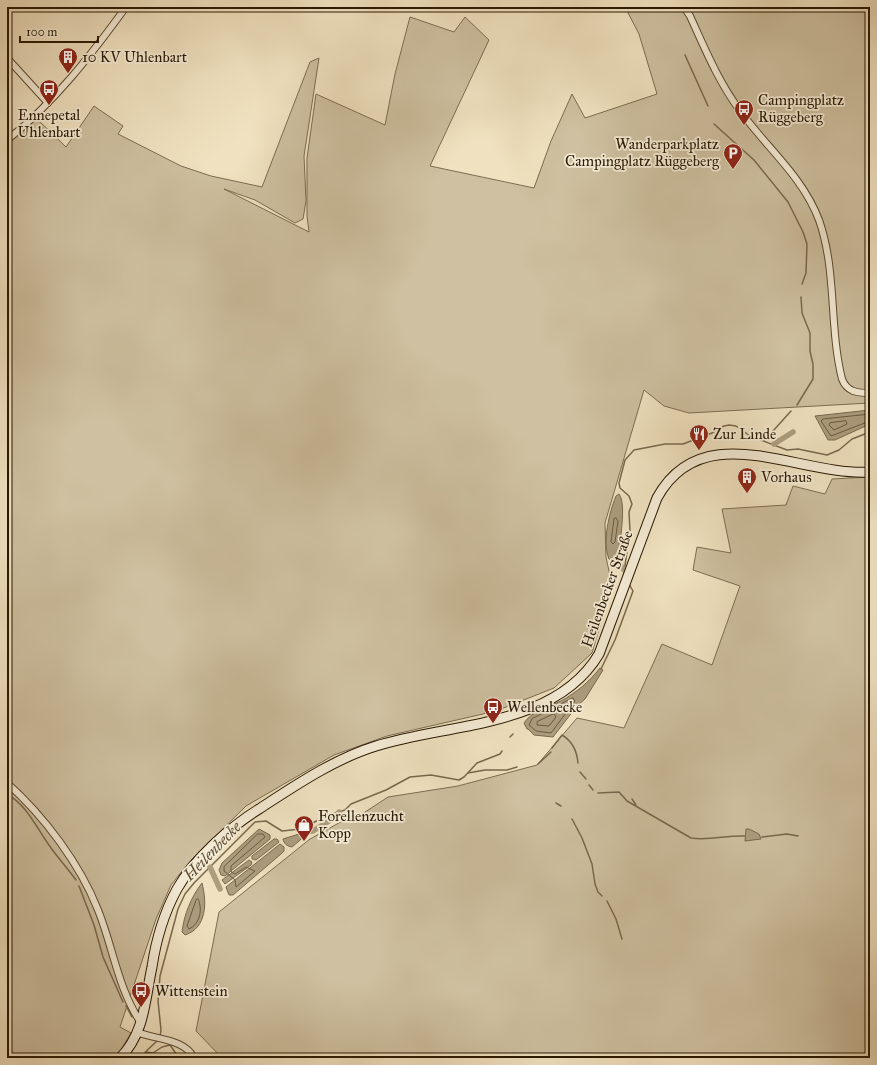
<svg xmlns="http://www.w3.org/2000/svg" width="877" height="1065" font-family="'IM FELL Great Primer',serif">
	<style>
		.green { fill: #cec0a0; stroke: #7c6c51 }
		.water { fill: #ac9d7f; stroke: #78684d }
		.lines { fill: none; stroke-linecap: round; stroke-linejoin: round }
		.shore { stroke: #6a5a40; stroke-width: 1 }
		.stream { stroke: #78684d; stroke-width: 1.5 }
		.canal { stroke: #ac9d7f; stroke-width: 5.5 }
		.minor-casing { stroke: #5b4a32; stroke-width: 8 }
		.secondary-casing { stroke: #291802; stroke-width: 11 }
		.minor { stroke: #f5ecd6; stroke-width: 6 }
		.secondary { stroke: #f5ecd6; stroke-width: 9 }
		.labels { text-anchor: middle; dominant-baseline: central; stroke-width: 3.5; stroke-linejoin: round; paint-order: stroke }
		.poi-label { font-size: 15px; fill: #291802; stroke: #f5ecd6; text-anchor: start }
		.street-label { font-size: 15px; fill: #291802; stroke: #f5ecd6 }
		.water-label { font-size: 16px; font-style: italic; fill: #5d4d34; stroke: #f5ecd6 }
	</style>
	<rect width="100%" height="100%" fill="#f0e2c0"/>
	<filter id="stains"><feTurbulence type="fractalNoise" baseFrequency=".005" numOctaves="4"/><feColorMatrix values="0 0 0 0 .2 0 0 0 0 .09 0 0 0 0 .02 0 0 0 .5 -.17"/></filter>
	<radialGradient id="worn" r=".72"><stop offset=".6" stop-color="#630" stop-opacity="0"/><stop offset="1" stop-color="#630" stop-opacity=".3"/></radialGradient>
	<path class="green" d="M 625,7 L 681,7 L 689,17 L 713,71 L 730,102 L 739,114 L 686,7 L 870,7 L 870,403 L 689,413 L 664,406 L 644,390 L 605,523 L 606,557 L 612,585 L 592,653 L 554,688 L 496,711 L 387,736 L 334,755 L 246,806 L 191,860 L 171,885 L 156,919 L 120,1027 L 131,1033 L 117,1056 L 116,1058 L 7,1058 L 7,144 L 36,118 L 66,147 L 94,106 L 123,126 L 118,134 L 181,166 L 211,176 L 262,187 L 310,62 L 319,58 L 304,156 L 306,201 L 303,219 L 295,223 L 255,200 L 224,189 L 309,232 L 307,216 L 307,158 L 316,94 L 385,125 L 395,74 L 410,17 L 454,32 L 465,17 L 489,40 L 430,166 L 534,188 L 551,141 L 572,94 L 585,118 L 657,94 L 639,34 Z
		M 870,477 L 870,1058 L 222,1058 L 196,1031 L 219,912 L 310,839 L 346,819 L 353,820 L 388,797 L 458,786 L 537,765 L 577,718 L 624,728 L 662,644 L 712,665 L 740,586 L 693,570 L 697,547 L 731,553 L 722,509 L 786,505 L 793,486 L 825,494 L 832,479 Z"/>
	<path class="water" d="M 870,410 L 870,424 L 835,440 L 828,440 L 815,416 Z
		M 619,494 C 627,504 619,543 619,556 L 617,560 L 613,561 L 609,559 C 602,542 609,513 616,496 Z
		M 600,668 L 603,670 L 585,699 L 577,706 L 553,737 L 534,735 L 528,729 L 527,729 L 524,723 C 532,711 548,707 561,701 C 577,692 589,682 600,668 Z
		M 259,829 L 270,835 L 270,839 L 225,876 L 221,875 L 219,870 L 222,863 Z
		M 746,829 L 749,829 L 759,834 L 761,839 L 745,841 Z
		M 312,830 L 314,832 L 306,835 L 292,847 C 287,846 284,844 283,839 Z
		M 274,839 L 277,839 L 279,842 L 256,860 L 252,859 L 252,856 Z
		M 280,844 L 284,847 L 284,851 L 281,854 L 233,895 L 229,895 L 226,887 Z
		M 249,860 L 252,862 L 251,865 L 225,884 L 222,880 Z
		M 202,883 C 207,902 207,928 185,935 L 182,932 C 184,915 191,897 202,883 Z"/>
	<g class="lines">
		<path class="shore" d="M 870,414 L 823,419 L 821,421 L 831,436 L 870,421
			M 846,421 L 847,424 L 834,430 L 829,425 L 830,423 Z
			M 616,518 L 618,521 L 615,542 L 613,544 L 611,542 L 614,519 Z
			M 573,698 L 575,701 L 551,733 L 536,731 L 529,725 L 532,719 Z
			M 554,714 L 556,717 L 549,726 L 537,725 L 537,722 Z
			M 258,834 L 263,834 L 265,837 L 231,866 L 231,872 L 235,874 L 246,867 L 255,871 L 236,887 L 235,880 L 224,871 L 224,867 Z
			M 198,899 C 203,909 200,924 189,929 L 187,926 L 196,900 Z"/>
		<path class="stream" d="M 685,55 L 708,106
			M 714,124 L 754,160 L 788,202 L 803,232 L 807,244 L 806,273 L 802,284
			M 797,405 L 813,379 L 813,364 L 810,351 L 810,333 L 802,313 L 801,297
			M 764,441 L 791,411
			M 623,579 L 630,531 L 629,512 L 632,504 L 629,496 L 620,488 L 619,483 L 625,460 L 634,450 L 665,444 L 683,444 L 712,433 L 724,426 L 729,425 L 736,426 L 750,436 L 787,450 L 798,449 L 827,455 L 839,450 L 852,439 L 870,432
			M 601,669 L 615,640 L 633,591 L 629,584
			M 510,737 L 513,734
			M 552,748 L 562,735 C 572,741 577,751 578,763
			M 538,764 L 551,752
			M 580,772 L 586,779
			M 468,773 L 485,770 L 507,770 L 517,767
			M 589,785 L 593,790
			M 598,793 L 619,792 L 627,801 L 691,838 C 709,841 727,835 745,836
			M 7,794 C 28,806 37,829 51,848 C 59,859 68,869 76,880
			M 632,799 L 636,805
			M 556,803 L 561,806
			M 572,819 L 582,838 L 592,864 L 595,884 L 598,892 L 602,896
			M 762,837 L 787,834 L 798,836
			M 79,886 L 94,925 L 103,957 L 123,1002
			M 607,901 L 616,919 L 622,939
			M 126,1006 L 132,1017
			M 160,1037 L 161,1030 L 158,1001 L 160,976 L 178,909 L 185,894 L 194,883 L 255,822 L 266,821 L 282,831 L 301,829 L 326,816 L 345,810 L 351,804 L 386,790 L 410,777 L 431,775 L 459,780 L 464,777 L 477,763 L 500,754 L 502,751
			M 146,1052 L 153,1053 L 162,1047 L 170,1045 L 179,1058
			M 139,1058 L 158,1040"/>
		<path class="canal" d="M 774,444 L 793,432
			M 621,566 L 623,569
			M 313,831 L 337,816 L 339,812
			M 210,867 L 220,889"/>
		<defs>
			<path id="minor" d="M 684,7 L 690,16 C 705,49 719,83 741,112 C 767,148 803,177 819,220 C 837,271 829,327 842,379 C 847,392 857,393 870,393
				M 7,58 L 48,103
				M 7,140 C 54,103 91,55 126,7
				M 7,783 C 44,816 80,864 98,910 C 113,947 118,989 141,1023
				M 137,1032 C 155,1040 184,1038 194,1058"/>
			<path id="secondary" d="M 120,1058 C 145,1033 145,999 152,967 C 156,940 164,913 177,889 C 194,859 230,827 259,809 C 296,785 334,759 376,746 C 448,723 555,728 599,654 L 657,498 C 703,414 800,477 870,472"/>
		</defs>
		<use href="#minor" class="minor-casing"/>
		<use href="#secondary" class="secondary-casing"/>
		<use href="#minor" class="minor"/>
		<use href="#secondary" class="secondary"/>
	</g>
	<defs>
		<symbol id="building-pin" viewBox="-11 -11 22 30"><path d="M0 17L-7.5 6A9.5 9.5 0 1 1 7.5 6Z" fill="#8f2418" stroke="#f5ecd6"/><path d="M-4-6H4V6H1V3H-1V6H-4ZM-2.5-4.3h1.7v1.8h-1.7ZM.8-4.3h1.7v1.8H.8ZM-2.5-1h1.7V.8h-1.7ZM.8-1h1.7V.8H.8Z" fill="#fff"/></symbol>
		<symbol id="bus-pin" viewBox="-11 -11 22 30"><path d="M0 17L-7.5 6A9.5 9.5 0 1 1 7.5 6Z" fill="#8f2418" stroke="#f5ecd6"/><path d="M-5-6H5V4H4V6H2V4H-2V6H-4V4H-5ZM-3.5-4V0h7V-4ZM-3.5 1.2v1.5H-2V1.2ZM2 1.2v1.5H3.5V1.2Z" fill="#fff"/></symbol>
		<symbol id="parking-pin" viewBox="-11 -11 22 30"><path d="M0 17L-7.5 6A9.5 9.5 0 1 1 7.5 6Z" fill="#8f2418" stroke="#f5ecd6"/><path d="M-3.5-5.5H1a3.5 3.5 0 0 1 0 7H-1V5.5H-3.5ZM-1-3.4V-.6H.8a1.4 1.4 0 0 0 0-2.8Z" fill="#fff"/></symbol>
		<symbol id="restaurant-pin" viewBox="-11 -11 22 30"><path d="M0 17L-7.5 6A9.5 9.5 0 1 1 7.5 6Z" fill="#8f2418" stroke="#f5ecd6"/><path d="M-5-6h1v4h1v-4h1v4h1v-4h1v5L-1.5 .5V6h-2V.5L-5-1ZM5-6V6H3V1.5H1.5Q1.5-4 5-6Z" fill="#fff"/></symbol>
		<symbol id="shop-pin" viewBox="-11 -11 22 30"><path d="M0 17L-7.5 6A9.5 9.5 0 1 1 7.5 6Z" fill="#8f2418" stroke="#f5ecd6"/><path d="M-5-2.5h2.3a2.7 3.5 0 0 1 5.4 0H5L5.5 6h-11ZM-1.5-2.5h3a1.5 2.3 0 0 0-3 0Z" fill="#fff"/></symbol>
	</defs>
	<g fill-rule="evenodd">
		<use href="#building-pin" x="57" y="46" width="22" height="30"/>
		<use href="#bus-pin" x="38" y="78" width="22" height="30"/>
		<use href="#bus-pin" x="733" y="98" width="22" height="30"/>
		<use href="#parking-pin" x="722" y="142" width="22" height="30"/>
		<use href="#restaurant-pin" x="688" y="423" width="22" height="30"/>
		<use href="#building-pin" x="736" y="466" width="22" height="30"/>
		<use href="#bus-pin" x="482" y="696" width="22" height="30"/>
		<use href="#shop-pin" x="293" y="814" width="22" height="30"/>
		<use href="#bus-pin" x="130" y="980" width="22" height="30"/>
	</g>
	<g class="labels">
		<g class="poi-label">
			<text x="82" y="57">10 KV Uhlenbart</text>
			<text x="758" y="100">Campingplatz<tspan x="758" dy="17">Rüggeberg</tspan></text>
			<text x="49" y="115" text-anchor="middle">Ennepetal<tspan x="49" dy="17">Uhlenbart</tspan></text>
			<text x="719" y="144" text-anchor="end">Wanderparkplatz<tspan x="719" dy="17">Campingplatz Rüggeberg</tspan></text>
			<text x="713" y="434">Zur Linde</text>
			<text x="761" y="477">Vorhaus</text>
			<text x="507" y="707">Wellenbecke</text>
			<text x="318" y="816">Forellenzucht<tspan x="318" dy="17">Kopp</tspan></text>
			<text x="155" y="991">Wittenstein</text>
		</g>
		<g class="street-label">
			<text transform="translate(607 589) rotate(-70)">Heilenbecker Straße</text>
		</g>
		<g class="water-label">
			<text transform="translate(212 851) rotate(-46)">Heilenbecke</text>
		</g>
	</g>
	<rect width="877" height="1065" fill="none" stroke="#f0e2c0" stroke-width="24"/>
	<rect x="8" y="8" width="861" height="1049" fill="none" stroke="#291802" stroke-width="2"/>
	<rect x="12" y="12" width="853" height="1041" fill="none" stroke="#291802"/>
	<path d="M20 36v6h78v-6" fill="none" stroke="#291802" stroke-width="2"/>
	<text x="26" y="36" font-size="12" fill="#291802" stroke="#f5ecd6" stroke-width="3" paint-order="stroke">100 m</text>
	<rect width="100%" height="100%" filter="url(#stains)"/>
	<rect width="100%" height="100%" fill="url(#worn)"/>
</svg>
